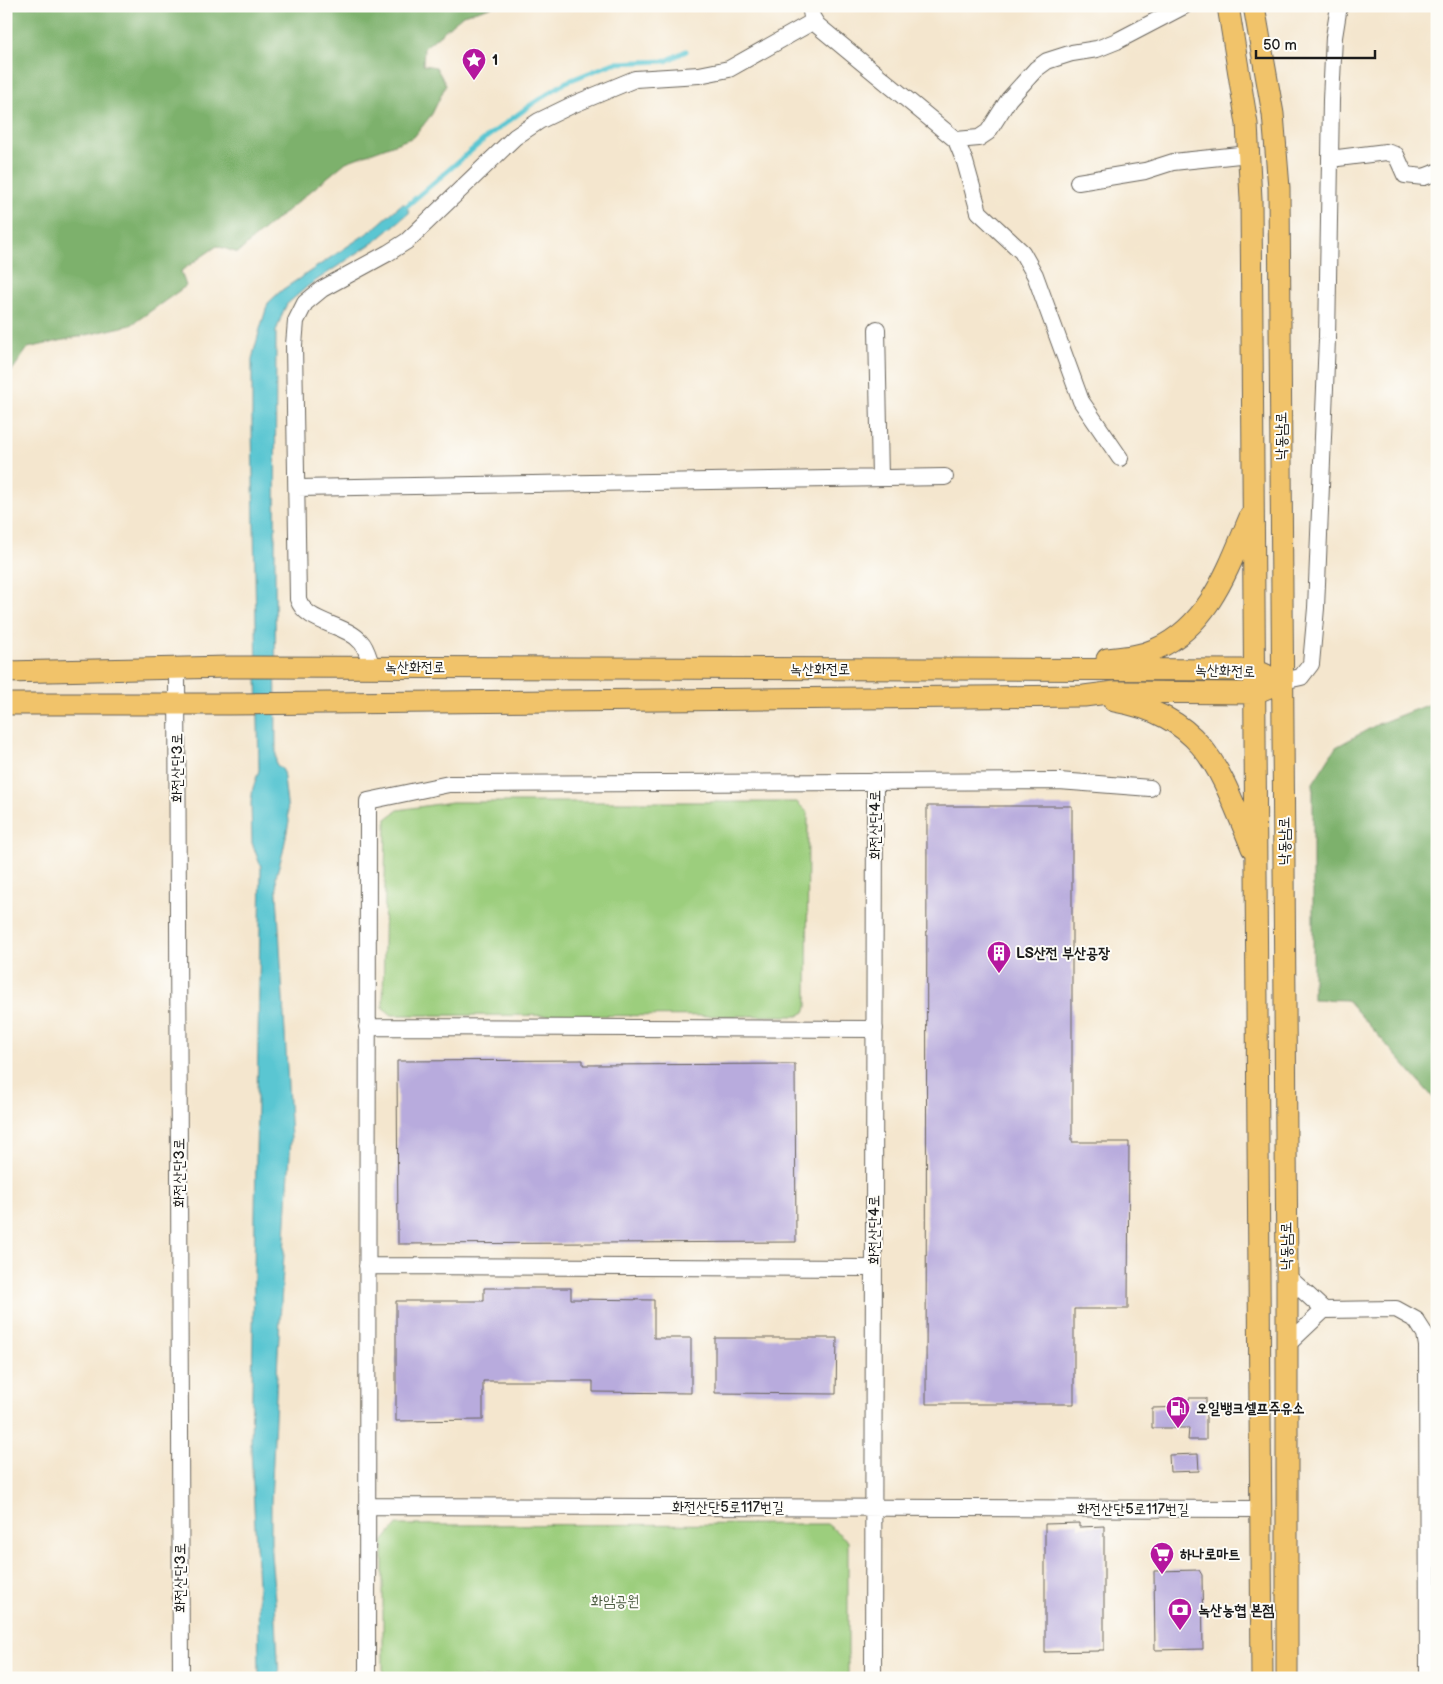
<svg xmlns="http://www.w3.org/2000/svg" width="1443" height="1684" font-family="'Balsamiq Sans','Poor Story',sans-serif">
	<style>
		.green { fill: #9cce7d; stroke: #5c754c }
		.forest { fill: #7db16c; stroke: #4c6644 }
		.water { fill: #5ac6d2; stroke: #3b7177 }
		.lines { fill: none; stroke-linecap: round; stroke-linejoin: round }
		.stream { stroke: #5ac6d2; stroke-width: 5 }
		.building { fill: #b8abdd }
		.minor-casing { stroke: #68635a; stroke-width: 18 }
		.major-casing { stroke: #68635a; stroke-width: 23 }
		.minor { stroke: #fff; stroke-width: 16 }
		.major { stroke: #f1c36a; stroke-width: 21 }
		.labels { text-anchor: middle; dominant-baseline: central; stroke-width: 4; stroke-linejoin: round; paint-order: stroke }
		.poi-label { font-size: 15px; font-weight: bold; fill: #1c1c1c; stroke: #fdfcf7; text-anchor: start }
		.street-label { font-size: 15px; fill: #1c1c1c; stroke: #fdfcf7 }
		.park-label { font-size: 15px; fill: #495a3e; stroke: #fdfcf7 }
	</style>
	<rect width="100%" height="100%" fill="#fdfcf7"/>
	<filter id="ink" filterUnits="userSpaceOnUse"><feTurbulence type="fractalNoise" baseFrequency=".02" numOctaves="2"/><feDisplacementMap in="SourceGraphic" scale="10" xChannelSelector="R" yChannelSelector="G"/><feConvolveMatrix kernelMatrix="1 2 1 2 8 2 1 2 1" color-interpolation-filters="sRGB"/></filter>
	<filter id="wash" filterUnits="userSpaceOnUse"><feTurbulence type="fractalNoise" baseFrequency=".0096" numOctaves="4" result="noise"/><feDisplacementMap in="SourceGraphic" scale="20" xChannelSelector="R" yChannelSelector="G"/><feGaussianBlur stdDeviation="1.12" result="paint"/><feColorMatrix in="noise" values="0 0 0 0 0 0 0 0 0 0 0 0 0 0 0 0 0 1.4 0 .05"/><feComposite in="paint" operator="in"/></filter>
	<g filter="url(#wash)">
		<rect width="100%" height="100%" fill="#f4e6ce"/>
		<path class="green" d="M 452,802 L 797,802 L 808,813 L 807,1007 L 805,1012 L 798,1016 L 392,1015 L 383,1008 L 386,819 L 398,810 Z
			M 827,1524 L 848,1541 L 848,1678 L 383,1678 L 383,1542 L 397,1525 Z"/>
		<path class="forest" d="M 6,6 L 494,6 L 463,15 L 424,48 L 423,65 L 436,67 L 446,85 L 432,114 L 414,137 L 346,162 L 254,238 L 238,253 L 217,246 L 181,271 L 186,286 L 131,325 L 28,348 L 6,379 Z
			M 1437,701 L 1437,1102 L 1347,1000 L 1313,999 L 1313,783 L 1336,747 L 1378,724 Z"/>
		<path class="water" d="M 403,203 L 410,212 L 377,240 L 308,286 L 287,304 L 283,312 L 276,331 L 275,564 L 276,764 L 283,770 L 289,821 L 283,852 L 276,876 L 291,1138 L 278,1353 L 271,1503 L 271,1554 L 275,1600 L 279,1678 L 259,1678 L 258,1585 L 251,1448 L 261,867 L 252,843 L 251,802 L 253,788 L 259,770 L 252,429 L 252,359 L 260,329 L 268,303 L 282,290 L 372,230 Z"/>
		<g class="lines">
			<path class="stream" d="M 402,210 L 487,137 L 532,104 L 566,82 L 614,63 L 666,61 L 686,51"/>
		</g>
		<g id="blocks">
			<path class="building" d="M 927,806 L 1072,806 L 1072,1142 L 1129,1142 L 1128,1309 L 1074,1309 L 1074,1404 L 926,1404 Z
				M 583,1060 L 583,1065 L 795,1064 L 796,1242 L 398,1244 L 397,1061 Z
				M 484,1288 L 571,1288 L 571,1299 L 654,1300 L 654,1338 L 691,1338 L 691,1393 L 593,1392 L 593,1381 L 483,1381 L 483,1420 L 396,1421 L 396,1301 L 484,1301 Z
				M 715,1338 L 837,1338 L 836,1394 L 715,1393 Z
				M 1189,1398 L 1206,1398 L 1206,1440 L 1188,1440 L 1189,1428 L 1152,1428 L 1152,1408 L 1189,1407 Z
				M 1198,1454 L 1199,1471 L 1170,1472 L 1169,1455 Z
				M 1079,1523 L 1079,1527 L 1104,1526 L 1104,1650 L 1099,1650 L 1099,1651 L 1045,1652 L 1045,1524 Z
				M 1199,1570 L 1202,1575 L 1203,1649 L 1155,1650 L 1154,1571 Z"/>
		</g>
	</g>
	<g filter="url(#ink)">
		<use href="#blocks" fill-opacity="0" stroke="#68635a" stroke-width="1"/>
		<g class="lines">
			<defs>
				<path id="minor" d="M 810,6 L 812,17 L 817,25 L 956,140 L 965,162 L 979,212 L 1022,252 L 1035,275 L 1081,401 L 1120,458
					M 956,140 L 979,138 L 988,132 L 1009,99 L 1036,69 L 1047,61 L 1072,53 L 1097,49 L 1117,41 L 1184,6
					M 1330,159 L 1386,152 L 1396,155 L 1405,175 L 1424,177 L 1437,172
					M 1078,182 L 1145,171 L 1173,162 L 1249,154
					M 877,329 L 880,478
					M 297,488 L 945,477
					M 372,667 C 369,660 367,648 361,642 C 345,623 306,624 298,599 L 294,345 L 296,321 L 305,303 L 322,289 L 388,253 L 407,241 L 515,137 L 539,121 L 572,105 L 635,79 L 699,75 L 729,69 L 814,21
					M 177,668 L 181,1678
					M 1283,681 L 1301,677 L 1311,664 L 1316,608 L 1327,339 L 1331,100 L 1334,37 L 1339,6
					M 367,1027 L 875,1029
					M 367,1266 L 874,1268
					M 1287,1276 L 1324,1310 L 1287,1345
					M 1324,1310 L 1396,1309 L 1416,1320 L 1425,1334 L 1427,1346 L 1428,1678
					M 367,1506 L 1262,1509
					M 367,1678 L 368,801 L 449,784 L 1059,781 L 1150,788
					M 873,1678 L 875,781"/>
				<path id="major" d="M 1228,6 L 1247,124 L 1251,199 L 1262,1678
					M 1254,6 L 1273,114 L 1279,188 L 1287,1276 L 1287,1678
					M 1107,659 C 1124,657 1141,656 1156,649 C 1210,625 1229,566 1250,517
					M 6,672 L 228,667 L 1255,670 L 1266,675
					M 1114,701 C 1206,717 1220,771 1252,848
					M 6,704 L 228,704 L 1084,696 L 1115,692 L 1255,693 L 1269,687"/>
			</defs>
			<use href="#minor" class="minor-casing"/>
			<use href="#major" class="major-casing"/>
			<use href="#minor" class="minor"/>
			<use href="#major" class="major"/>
		</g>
	</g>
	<defs>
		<symbol id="sight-pin" viewBox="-11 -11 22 30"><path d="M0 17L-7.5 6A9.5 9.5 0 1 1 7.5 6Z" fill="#b5179e" stroke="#fdfcf7"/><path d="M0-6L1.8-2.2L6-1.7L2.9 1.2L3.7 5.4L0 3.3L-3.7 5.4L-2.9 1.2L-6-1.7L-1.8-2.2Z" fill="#fff"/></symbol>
		<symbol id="building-pin" viewBox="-11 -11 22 30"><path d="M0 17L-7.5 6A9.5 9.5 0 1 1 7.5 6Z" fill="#b5179e" stroke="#fdfcf7"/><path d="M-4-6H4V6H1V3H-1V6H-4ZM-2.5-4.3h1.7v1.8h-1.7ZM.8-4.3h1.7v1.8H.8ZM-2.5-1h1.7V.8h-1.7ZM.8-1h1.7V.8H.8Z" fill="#fff"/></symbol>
		<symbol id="fuel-pin" viewBox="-11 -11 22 30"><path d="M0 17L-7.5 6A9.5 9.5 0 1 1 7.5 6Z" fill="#b5179e" stroke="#fdfcf7"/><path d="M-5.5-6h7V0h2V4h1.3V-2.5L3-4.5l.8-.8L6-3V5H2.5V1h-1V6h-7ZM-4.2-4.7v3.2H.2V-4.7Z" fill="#fff"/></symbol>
		<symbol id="supermarket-pin" viewBox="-11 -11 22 30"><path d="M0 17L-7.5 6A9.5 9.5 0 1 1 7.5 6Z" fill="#b5179e" stroke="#fdfcf7"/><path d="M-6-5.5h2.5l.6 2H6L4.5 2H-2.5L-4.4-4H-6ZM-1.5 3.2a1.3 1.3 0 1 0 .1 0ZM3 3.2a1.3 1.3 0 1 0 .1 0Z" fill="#fff"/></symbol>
		<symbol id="bank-pin" viewBox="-11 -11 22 30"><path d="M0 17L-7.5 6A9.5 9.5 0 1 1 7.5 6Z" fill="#b5179e" stroke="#fdfcf7"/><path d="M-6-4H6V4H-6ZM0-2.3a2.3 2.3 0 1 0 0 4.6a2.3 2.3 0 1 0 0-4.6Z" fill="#fff"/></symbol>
	</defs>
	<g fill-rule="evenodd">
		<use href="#sight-pin" x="460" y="46" width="28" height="38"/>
		<use href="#building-pin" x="985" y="939" width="28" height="38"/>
		<use href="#fuel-pin" x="1164" y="1394" width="28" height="38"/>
		<use href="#supermarket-pin" x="1148" y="1540" width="28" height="38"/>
		<use href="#bank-pin" x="1166" y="1596" width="28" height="38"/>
	</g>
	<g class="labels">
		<g class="poi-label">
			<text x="492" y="60">1</text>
			<text x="1016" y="953">LS산전 부산공장</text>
			<text x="1196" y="1408">오일뱅크셀프주유소</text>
			<text x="1180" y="1554">하나로마트</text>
			<text x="1198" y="1610">녹산농협 본점</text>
		</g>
		<g class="street-label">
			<text transform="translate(1281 436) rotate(-90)">낙동남로</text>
			<text x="415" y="667">녹산화전로</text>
			<text x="820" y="669">녹산화전로</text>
			<text transform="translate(1225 671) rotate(2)">녹산화전로</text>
			<text transform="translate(177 768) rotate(-90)">화전산단3로</text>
			<text transform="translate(875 825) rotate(-90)">화전산단4로</text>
			<text transform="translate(1284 841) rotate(-90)">낙동남로</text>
			<text transform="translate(179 1173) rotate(-90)">화전산단3로</text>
			<text transform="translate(874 1230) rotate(-90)">화전산단4로</text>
			<text transform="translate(1286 1246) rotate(-90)">낙동남로</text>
			<text x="728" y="1507">화전산단5로117번길</text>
			<text x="1133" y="1509">화전산단5로117번길</text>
			<text transform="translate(180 1578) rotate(-90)">화전산단3로</text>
		</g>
		<g class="park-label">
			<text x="615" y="1601">화암공원</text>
		</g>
	</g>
	<rect width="1443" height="1684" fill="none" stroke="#fdfcf7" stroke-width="25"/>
	<path d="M1256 50v8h119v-8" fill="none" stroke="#1c1c1c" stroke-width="2.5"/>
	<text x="1263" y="50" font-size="15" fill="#1c1c1c" stroke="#fdfcf7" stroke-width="4" paint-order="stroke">50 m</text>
</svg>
